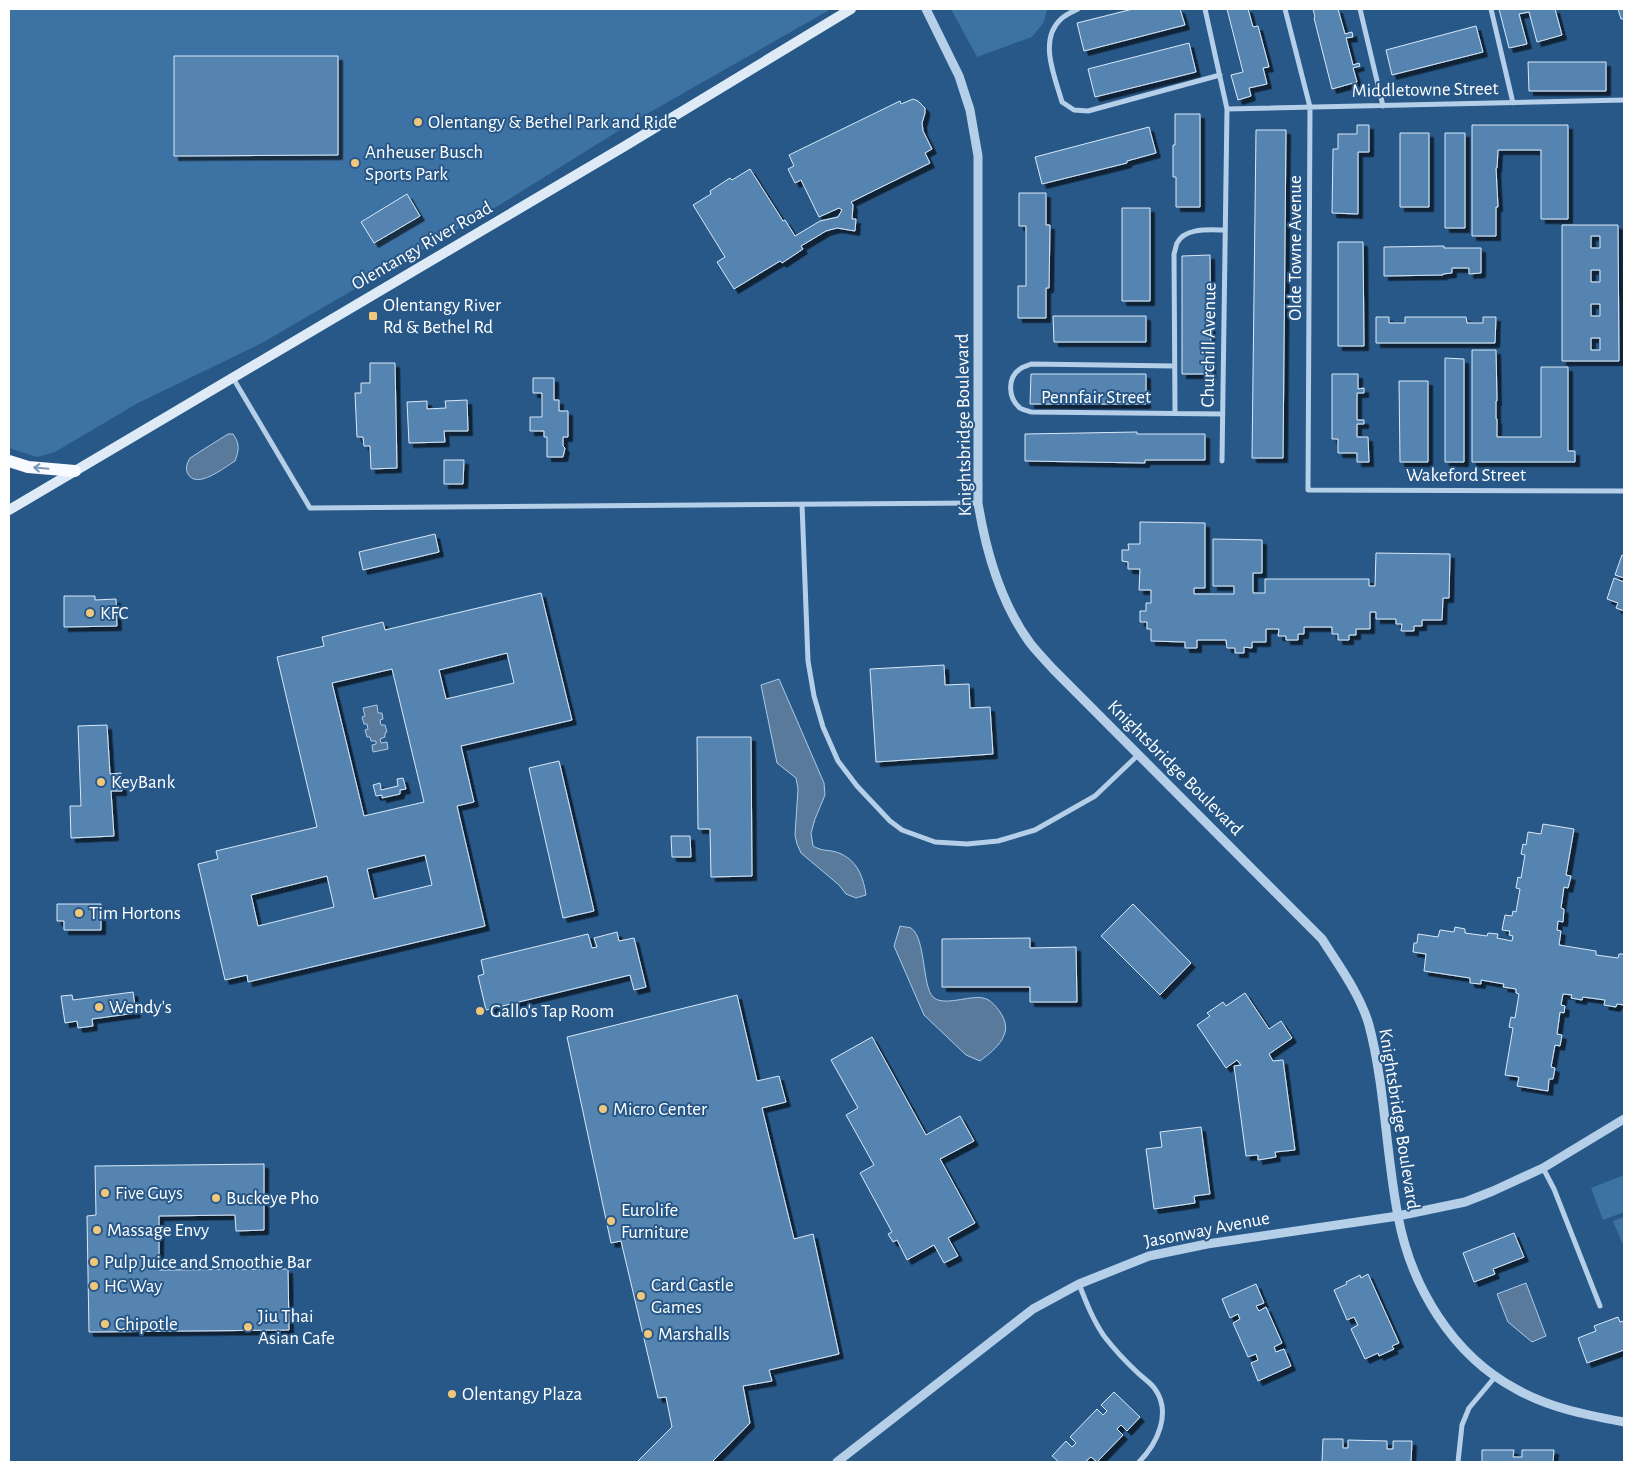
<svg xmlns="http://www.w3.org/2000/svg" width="1633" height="1471" font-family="'Alegreya Sans',sans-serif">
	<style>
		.green { fill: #3d72a4 }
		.water { fill: #5a7a9b; stroke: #a9cbe9 }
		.building { fill: #5584b1; stroke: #d8e8f7; fill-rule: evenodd; filter: url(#shadow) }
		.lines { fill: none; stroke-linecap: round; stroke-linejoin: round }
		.minor { stroke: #b5cfe8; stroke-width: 5 }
		.tertiary { stroke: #b5cfe8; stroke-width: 9 }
		.secondary { stroke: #deebf7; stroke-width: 10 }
		.primary { stroke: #f7fafe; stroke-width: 12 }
		.oneway { stroke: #7b99b7 }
		.poi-dot { fill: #f0c77b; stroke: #285888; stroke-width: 2 }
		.labels { text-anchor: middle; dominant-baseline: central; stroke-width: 4; stroke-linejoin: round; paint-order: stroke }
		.street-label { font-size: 19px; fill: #fff; stroke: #285888 }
		.poi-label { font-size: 19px; fill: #fff; stroke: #285888; text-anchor: start }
	</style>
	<defs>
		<filter id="shadow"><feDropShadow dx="4.5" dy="4.5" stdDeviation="0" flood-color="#0009"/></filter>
	</defs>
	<rect width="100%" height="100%" fill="#285888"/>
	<path class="green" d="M 9,9 L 831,9 L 631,123 L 501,204 L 262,343 L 138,403 L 55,452 L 37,457 L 12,449 L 9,446 Z
		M 951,9 L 1047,9 L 1044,22 L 1032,37 L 977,57 Z
		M 1624,1175 L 1624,1212 L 1603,1220 L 1591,1188 Z
		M 1624,1217 L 1624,1247 L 1613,1221 Z"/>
	<path class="water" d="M 228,434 L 233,434 C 240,444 239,450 235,461 C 225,467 197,490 188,474 C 185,469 187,463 190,458 Z
		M 779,679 L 824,783 L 825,795 L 815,819 L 811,833 L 813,846 C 820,850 824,850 832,851 C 855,856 863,874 866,895 L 856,898 L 846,894 L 839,885 L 801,853 L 797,844 L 795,835 L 798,789 L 796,778 L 777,763 L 761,685 Z
		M 377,705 L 378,713 L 382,713 L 383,719 L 380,720 L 381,725 L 385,725 L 387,732 L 385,733 L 385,737 L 380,739 L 381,743 L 387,742 L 388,749 L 373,752 L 372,745 L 376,744 L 376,741 L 371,741 L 370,737 L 367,737 L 365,730 L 368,729 L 367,724 L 364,724 L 362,717 L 365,716 L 363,708 Z
		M 900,926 C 903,927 909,927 911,928 C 926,938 922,986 933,997 C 943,1007 970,995 983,998 C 990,999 996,1006 1000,1012 C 1015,1033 997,1048 980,1061 L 966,1055 L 924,1015 L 894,946 Z
		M 1526,1283 L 1546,1336 L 1532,1342 L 1508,1322 L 1497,1294 Z"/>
	<path class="building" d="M 1133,9 L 1180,9 L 1185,25 L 1084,51 L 1077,23 Z
		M 1227,9 L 1248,9 L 1253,27 L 1258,26 L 1269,67 L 1263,68 L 1267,84 L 1249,88 L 1251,96 L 1238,100 L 1231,75 L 1243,72 Z
		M 1313,9 L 1338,9 L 1345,34 L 1352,32 L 1353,37 L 1346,38 L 1353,65 L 1359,63 L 1360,66 L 1353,68 L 1357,82 L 1332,89 L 1314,18 L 1315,17 Z
		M 1499,9 L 1555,9 L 1562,35 L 1537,42 L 1529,12 L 1519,14 L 1527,44 L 1509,48 Z
		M 1618,9 L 1624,9 L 1624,19 L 1621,19 Z
		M 1476,26 L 1483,52 L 1392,75 L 1386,50 Z
		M 1189,43 L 1196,72 L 1095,97 L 1088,69 Z
		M 174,56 L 338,56 L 338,155 L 174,156 Z
		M 1528,62 L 1606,62 L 1606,91 L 1529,91 Z
		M 913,99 L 918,101 L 925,108 L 925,113 L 922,123 L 923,131 L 932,149 L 925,153 L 930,163 L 851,202 L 853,205 L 852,219 L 856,219 L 855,231 L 837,228 L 826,231 L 801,246 L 803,249 L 782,263 L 780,261 L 734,289 L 717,262 L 725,257 L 693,205 L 711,194 L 710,191 L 730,178 L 732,180 L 750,169 L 783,221 L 785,220 L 795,236 L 820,221 L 838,217 L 842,210 L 839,208 L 819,217 L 801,180 L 795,183 L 788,169 L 794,166 L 789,155 L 900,101 L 901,104 Z
		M 1175,114 L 1200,114 L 1200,207 L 1176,207 L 1176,177 L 1173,177 L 1173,145 L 1175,145 Z
		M 1357,125 L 1369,125 L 1369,152 L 1358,152 L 1358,214 L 1332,213 L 1333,149 L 1338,149 L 1338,134 L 1357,134 Z
		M 1472,125 L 1568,125 L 1568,219 L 1541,219 L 1541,150 L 1498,150 L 1497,168 L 1496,168 L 1498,207 L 1496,207 L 1496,236 L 1472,236 Z
		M 1149,127 L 1156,153 L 1127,161 L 1127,163 L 1042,184 L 1035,157 Z
		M 1256,130 L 1286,130 L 1283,458 L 1252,458 Z
		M 1400,133 L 1429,133 L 1429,207 L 1400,207 Z
		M 1445,133 L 1465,133 L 1465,228 L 1445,228 Z
		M 1019,193 L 1046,193 L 1046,225 L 1050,225 L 1049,288 L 1046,288 L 1046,318 L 1018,318 L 1018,286 L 1026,286 L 1026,226 L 1019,226 Z
		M 407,194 L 420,216 L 374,243 L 361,222 Z
		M 1122,208 L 1150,208 L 1150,301 L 1122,301 Z
		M 1562,225 L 1618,225 L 1619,361 L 1562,361 ZM 1591,236 L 1600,236 L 1600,248 L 1591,248 ZM 1591,270 L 1600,270 L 1600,282 L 1591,282 ZM 1591,304 L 1600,304 L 1600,316 L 1591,316 ZM 1591,338 L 1600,338 L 1600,350 L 1591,350 Z
		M 1338,242 L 1363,242 L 1364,346 L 1338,346 Z
		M 1444,246 L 1444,248 L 1481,248 L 1481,273 L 1469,274 L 1469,268 L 1452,268 L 1452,273 L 1443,274 L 1443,275 L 1384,276 L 1384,247 Z
		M 1210,255 L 1211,374 L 1182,374 L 1182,256 Z
		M 1053,316 L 1146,316 L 1146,342 L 1054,342 Z
		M 1376,317 L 1389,317 L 1389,323 L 1405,323 L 1405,317 L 1466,317 L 1467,323 L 1483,323 L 1483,317 L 1496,317 L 1495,343 L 1376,343 Z
		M 1472,350 L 1496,350 L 1497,401 L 1496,401 L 1496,419 L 1497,419 L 1497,437 L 1541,437 L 1541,367 L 1568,367 L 1568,451 L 1575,451 L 1575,462 L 1472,462 Z
		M 1445,358 L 1464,359 L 1464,462 L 1445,462 Z
		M 370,363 L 395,363 L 397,468 L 371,469 L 370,446 L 364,446 L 363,437 L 357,437 L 355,393 L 361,393 L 361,383 L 370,383 Z
		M 1031,374 L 1146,374 L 1146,404 L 1030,404 Z
		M 1332,374 L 1358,374 L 1358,389 L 1364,388 L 1364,393 L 1357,393 L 1357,420 L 1364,420 L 1364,424 L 1357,424 L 1357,437 L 1368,437 L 1369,462 L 1357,462 L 1357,453 L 1338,453 L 1338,439 L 1332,439 Z
		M 533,378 L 554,378 L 554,400 L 559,400 L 559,411 L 568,411 L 568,437 L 563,437 L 563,446 L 565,448 L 563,457 L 547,457 L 547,437 L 544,437 L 544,431 L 530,431 L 530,417 L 542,417 L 542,393 L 533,393 Z
		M 1399,381 L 1428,381 L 1428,462 L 1400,462 Z
		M 467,400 L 468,431 L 444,431 L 445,442 L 409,443 L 407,402 L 427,401 L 427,409 L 446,408 L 445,401 Z
		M 1137,432 L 1137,434 L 1205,434 L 1205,460 L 1145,460 L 1145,463 L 1025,461 L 1025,434 Z
		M 444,460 L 464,460 L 463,484 L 444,484 Z
		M 1140,522 L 1205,523 L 1205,588 L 1194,588 L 1194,594 L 1234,594 L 1234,586 L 1213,586 L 1213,539 L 1262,540 L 1262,573 L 1253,573 L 1253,593 L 1265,593 L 1265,579 L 1369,579 L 1369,586 L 1375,586 L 1376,553 L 1450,554 L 1449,598 L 1443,598 L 1442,620 L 1422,620 L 1422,626 L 1414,626 L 1414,631 L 1401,631 L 1402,624 L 1396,624 L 1396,619 L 1376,619 L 1376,612 L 1370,612 L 1370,629 L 1356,629 L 1356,635 L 1349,635 L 1349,640 L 1338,640 L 1338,634 L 1332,634 L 1332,627 L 1304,627 L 1304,634 L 1298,634 L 1298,640 L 1286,640 L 1286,636 L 1278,636 L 1279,629 L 1266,629 L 1266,642 L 1252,642 L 1252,648 L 1244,647 L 1244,653 L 1235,653 L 1235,648 L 1227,648 L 1226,640 L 1197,640 L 1197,648 L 1185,648 L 1185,642 L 1151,641 L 1151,629 L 1147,629 L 1147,622 L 1140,622 L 1140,611 L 1146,611 L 1146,603 L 1151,603 L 1151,590 L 1139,590 L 1140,569 L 1128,569 L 1128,562 L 1122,561 L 1122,550 L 1129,550 L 1128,544 L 1140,544 Z
		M 435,534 L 439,552 L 363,570 L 359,552 Z
		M 1622,555 L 1624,556 L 1624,578 L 1615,575 Z
		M 1614,578 L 1624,582 L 1624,611 L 1616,608 L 1618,603 L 1607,599 Z
		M 541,593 L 572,720 L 461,746 L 474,802 L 457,806 L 485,926 L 248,982 L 247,975 L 225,980 L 198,864 L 218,859 L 216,851 L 317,827 L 277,657 L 324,646 L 322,637 L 383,622 L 385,630 ZM 507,653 L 514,683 L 446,699 L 439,670 ZM 392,669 L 424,802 L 364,816 L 332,683 ZM 425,855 L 432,885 L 374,899 L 367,869 ZM 327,876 L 334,907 L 258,926 L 251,895 Z
		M 64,596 L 95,596 L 95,600 L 116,599 L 117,626 L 64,627 Z
		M 944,665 L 945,685 L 969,684 L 970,708 L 990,707 L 993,754 L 876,762 L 870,669 Z
		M 107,725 L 110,774 L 121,773 L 122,791 L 111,791 L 114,836 L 71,838 L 70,806 L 81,806 L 78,726 Z
		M 697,737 L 751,737 L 752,876 L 711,877 L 710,829 L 698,829 Z
		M 559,761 L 594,911 L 563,918 L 529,768 Z
		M 403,778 L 406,789 L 400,790 L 400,794 L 382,798 L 382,795 L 376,796 L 373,785 L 380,783 L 381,790 L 398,786 L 397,779 Z
		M 1543,824 L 1574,829 L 1566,875 L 1571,876 L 1568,888 L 1564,887 L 1561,908 L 1564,909 L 1563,922 L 1558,921 L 1557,930 L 1561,931 L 1559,945 L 1596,951 L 1596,955 L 1618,958 L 1619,954 L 1624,954 L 1624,1005 L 1617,1004 L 1616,1007 L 1604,1005 L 1605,1000 L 1583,997 L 1582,1000 L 1571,998 L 1572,995 L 1563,994 L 1561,1005 L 1565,1006 L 1564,1013 L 1560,1012 L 1557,1034 L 1562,1035 L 1560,1046 L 1555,1045 L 1551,1067 L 1555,1068 L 1553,1079 L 1549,1079 L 1548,1091 L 1517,1086 L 1519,1077 L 1505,1075 L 1513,1028 L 1509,1027 L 1511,1017 L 1515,1018 L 1519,994 L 1516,993 L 1516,989 L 1503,987 L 1504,984 L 1481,980 L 1481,984 L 1470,983 L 1470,978 L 1424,971 L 1426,954 L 1413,952 L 1414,943 L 1417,943 L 1418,934 L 1438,937 L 1440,930 L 1454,932 L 1455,927 L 1465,929 L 1465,933 L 1487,936 L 1488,933 L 1498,934 L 1497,938 L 1512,941 L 1513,936 L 1509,935 L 1510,931 L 1502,930 L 1505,915 L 1512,916 L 1513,911 L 1516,912 L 1520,889 L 1516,888 L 1518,877 L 1521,878 L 1525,855 L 1521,854 L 1523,844 L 1526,845 L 1528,832 L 1541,834 Z
		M 671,836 L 690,836 L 691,857 L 672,857 Z
		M 57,904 L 101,904 L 101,930 L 64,930 L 64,921 L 57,921 Z
		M 1133,904 L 1191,963 L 1160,995 L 1101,936 Z
		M 617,932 L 619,941 L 634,938 L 646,987 L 634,990 L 630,975 L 486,1010 L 478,976 L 484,974 L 481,960 L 588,934 L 592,948 L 597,947 L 594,938 Z
		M 1030,938 L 1030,948 L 1076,947 L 1077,1002 L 1030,1002 L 1030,987 L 942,987 L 942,939 Z
		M 133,992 L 136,1013 L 92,1019 L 93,1026 L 78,1028 L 77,1021 L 65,1023 L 61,996 L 72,995 L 73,1000 Z
		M 1245,993 L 1269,1029 L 1281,1021 L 1292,1038 L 1269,1054 L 1273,1061 L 1283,1060 L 1295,1150 L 1275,1152 L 1276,1157 L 1258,1160 L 1258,1155 L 1246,1156 L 1234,1066 L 1241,1065 L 1237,1060 L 1226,1068 L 1197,1025 L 1210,1016 L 1207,1013 L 1223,1002 L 1226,1006 Z
		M 737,995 L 757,1081 L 779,1076 L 786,1102 L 762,1108 L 794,1239 L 813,1234 L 839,1354 L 769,1370 L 772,1381 L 743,1386 L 750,1423 L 712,1462 L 637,1462 L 672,1427 L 666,1397 L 658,1398 L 621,1241 L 611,1243 L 567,1037 Z
		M 872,1037 L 926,1135 L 960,1116 L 974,1141 L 940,1159 L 975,1223 L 948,1238 L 958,1256 L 944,1263 L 934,1245 L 907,1260 L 897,1240 L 893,1242 L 888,1234 L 892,1232 L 860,1173 L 874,1165 L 846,1115 L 858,1108 L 831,1060 Z
		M 1201,1127 L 1210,1194 L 1194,1196 L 1195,1203 L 1154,1209 L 1146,1149 L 1162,1147 L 1160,1132 Z
		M 264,1164 L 264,1230 L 236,1231 L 235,1215 L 159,1216 L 159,1270 L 288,1269 L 289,1330 L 89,1332 L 87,1216 L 96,1215 L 95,1166 Z
		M 1514,1233 L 1524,1257 L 1493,1269 L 1495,1274 L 1474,1282 L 1463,1253 Z
		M 1368,1274 L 1399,1343 L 1392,1346 L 1394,1349 L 1379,1356 L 1378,1353 L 1365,1359 L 1351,1329 L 1358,1325 L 1354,1317 L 1347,1320 L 1334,1290 L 1347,1284 L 1346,1282 L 1360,1275 L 1361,1278 Z
		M 1256,1284 L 1264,1303 L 1256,1306 L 1259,1311 L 1266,1307 L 1282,1343 L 1274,1347 L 1276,1352 L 1284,1349 L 1291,1366 L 1258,1381 L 1251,1363 L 1258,1360 L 1256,1354 L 1248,1357 L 1233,1323 L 1240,1319 L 1238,1314 L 1230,1318 L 1222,1299 Z
		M 1618,1317 L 1620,1322 L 1624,1321 L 1624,1350 L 1587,1363 L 1578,1338 L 1596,1331 L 1594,1326 Z
		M 1114,1392 L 1140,1417 L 1127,1431 L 1121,1425 L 1117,1429 L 1123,1435 L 1097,1462 L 1091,1457 L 1086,1461 L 1088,1462 L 1059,1462 L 1052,1456 L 1066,1441 L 1072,1447 L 1076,1443 L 1070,1437 L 1097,1409 L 1103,1415 L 1107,1411 L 1101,1405 Z
		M 1323,1439 L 1343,1439 L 1343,1448 L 1348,1448 L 1348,1440 L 1387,1441 L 1387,1449 L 1393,1449 L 1393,1441 L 1412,1441 L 1411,1462 L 1322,1462 Z
		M 1482,1450 L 1514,1450 L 1513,1457 L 1522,1457 L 1522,1450 L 1554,1450 L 1553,1462 L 1482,1462 Z"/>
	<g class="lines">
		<path class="minor" d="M 1078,9 C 1072,12 1066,14 1061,19 C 1038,40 1055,77 1062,102 L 1074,110 L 1088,111 L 1220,75
			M 1205,9 L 1227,109 L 1222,461
			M 1285,9 L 1310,107 L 1308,490 L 1624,491
			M 1360,9 L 1383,106
			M 1491,9 L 1513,103
			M 1227,109 L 1624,100
			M 1174,366 L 1031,364 C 1028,366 1023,366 1020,369 C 1007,378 1008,398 1020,408 C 1023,410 1028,411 1031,412 L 1223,414
			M 233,378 L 310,508 L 978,503
			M 1175,412 L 1174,254 C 1175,251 1176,246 1177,243 C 1185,227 1210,230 1225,230
			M 802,504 L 808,661 L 814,696 L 823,727 L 838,761 L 857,786 L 890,821 L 902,830 L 935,842 L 967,844 L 998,841 L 1035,830 L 1095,796 L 1138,755
			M 1543,1168 L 1554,1189 L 1600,1306
			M 1079,1284 C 1086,1302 1093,1320 1104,1336 C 1114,1349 1126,1362 1138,1373 C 1143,1378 1151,1383 1155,1389 C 1172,1413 1157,1444 1139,1462
			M 1458,1462 L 1462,1425 L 1469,1408 L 1495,1377"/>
		<path class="tertiary" d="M 926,9 L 959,76 L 970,110 L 978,156 L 978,503 C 986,552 1000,602 1030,643 C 1037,652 1045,660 1053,669 L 1322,939 C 1339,966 1360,994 1369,1025 C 1385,1086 1386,1154 1398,1216 C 1411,1286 1452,1355 1516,1389 C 1549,1408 1587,1415 1624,1422
			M 837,1462 L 1033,1309 L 1079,1284 L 1149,1256 L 1207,1244 L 1398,1216 L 1465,1202 L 1493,1191 L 1543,1168 L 1624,1119"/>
		<path class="secondary" d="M 9,510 L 625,146 L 851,9"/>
		<path class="primary" d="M 9,461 L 28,467 L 75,471"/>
	</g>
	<defs><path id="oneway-shaft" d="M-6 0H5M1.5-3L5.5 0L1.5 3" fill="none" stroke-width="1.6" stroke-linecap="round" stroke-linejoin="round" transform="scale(1.25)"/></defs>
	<use class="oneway" href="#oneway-shaft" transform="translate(41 468) rotate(-175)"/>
	<g class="poi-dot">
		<circle cx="418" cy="122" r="5"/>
		<circle cx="355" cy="163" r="5"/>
		<rect x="368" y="311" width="10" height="10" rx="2.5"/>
		<circle cx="90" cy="613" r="5"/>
		<circle cx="101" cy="782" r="5"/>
		<circle cx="79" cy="913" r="5"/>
		<circle cx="99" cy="1007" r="5"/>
		<circle cx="480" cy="1011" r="5"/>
		<circle cx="603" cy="1109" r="5"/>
		<circle cx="105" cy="1193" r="5"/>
		<circle cx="216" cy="1198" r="5"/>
		<circle cx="611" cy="1221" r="5"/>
		<circle cx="97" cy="1230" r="5"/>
		<circle cx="94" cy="1262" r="5"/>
		<circle cx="94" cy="1286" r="5"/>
		<circle cx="641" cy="1296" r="5"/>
		<circle cx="105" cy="1324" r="5"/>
		<circle cx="248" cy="1327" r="5"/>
		<circle cx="648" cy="1334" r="5"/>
		<circle cx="452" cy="1394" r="5"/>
	</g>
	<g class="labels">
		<g class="street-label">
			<text transform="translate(1425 90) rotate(-1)">Middletowne Street</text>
			<text transform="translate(422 246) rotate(-30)">Olentangy River Road</text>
			<text transform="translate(1295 248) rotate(-90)">Olde Towne Avenue</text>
			<text transform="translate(1209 345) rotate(-89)">Churchill Avenue</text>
			<text x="1096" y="397">Pennfair Street</text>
			<text transform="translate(964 425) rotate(-91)">Knightsbridge Boulevard</text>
			<text x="1466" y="475">Wakeford Street</text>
			<text transform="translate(1175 768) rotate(45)">Knightsbridge Boulevard</text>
			<text transform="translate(1399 1119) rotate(81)">Knightsbridge Boulevard</text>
			<text transform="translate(1207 1230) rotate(-11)">Jasonway Avenue</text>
		</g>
		<g class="poi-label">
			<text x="428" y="122">Olentangy &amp; Bethel Park and Ride</text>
			<text x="365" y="152">Anheuser Busch<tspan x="365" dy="22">Sports Park</tspan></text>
			<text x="383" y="305">Olentangy River<tspan x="383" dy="22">Rd &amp; Bethel Rd</tspan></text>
			<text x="100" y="613">KFC</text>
			<text x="111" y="782">KeyBank</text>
			<text x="89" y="913">Tim Hortons</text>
			<text x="109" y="1007">Wendy's</text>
			<text x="490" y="1011">Gallo's Tap Room</text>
			<text x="613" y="1109">Micro Center</text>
			<text x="115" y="1193">Five Guys</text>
			<text x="226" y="1198">Buckeye Pho</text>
			<text x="621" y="1210">Eurolife<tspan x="621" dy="22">Furniture</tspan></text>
			<text x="107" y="1230">Massage Envy</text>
			<text x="104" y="1262">Pulp Juice and Smoothie Bar</text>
			<text x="651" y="1285">Card Castle<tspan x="651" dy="22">Games</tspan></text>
			<text x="104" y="1286">HC Way</text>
			<text x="258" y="1316">Jiu Thai<tspan x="258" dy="22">Asian Cafe</tspan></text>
			<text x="115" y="1324">Chipotle</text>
			<text x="658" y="1334">Marshalls</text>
			<text x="462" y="1394">Olentangy Plaza</text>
		</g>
	</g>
	<rect width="1633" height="1471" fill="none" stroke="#ffffff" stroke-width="20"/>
</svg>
